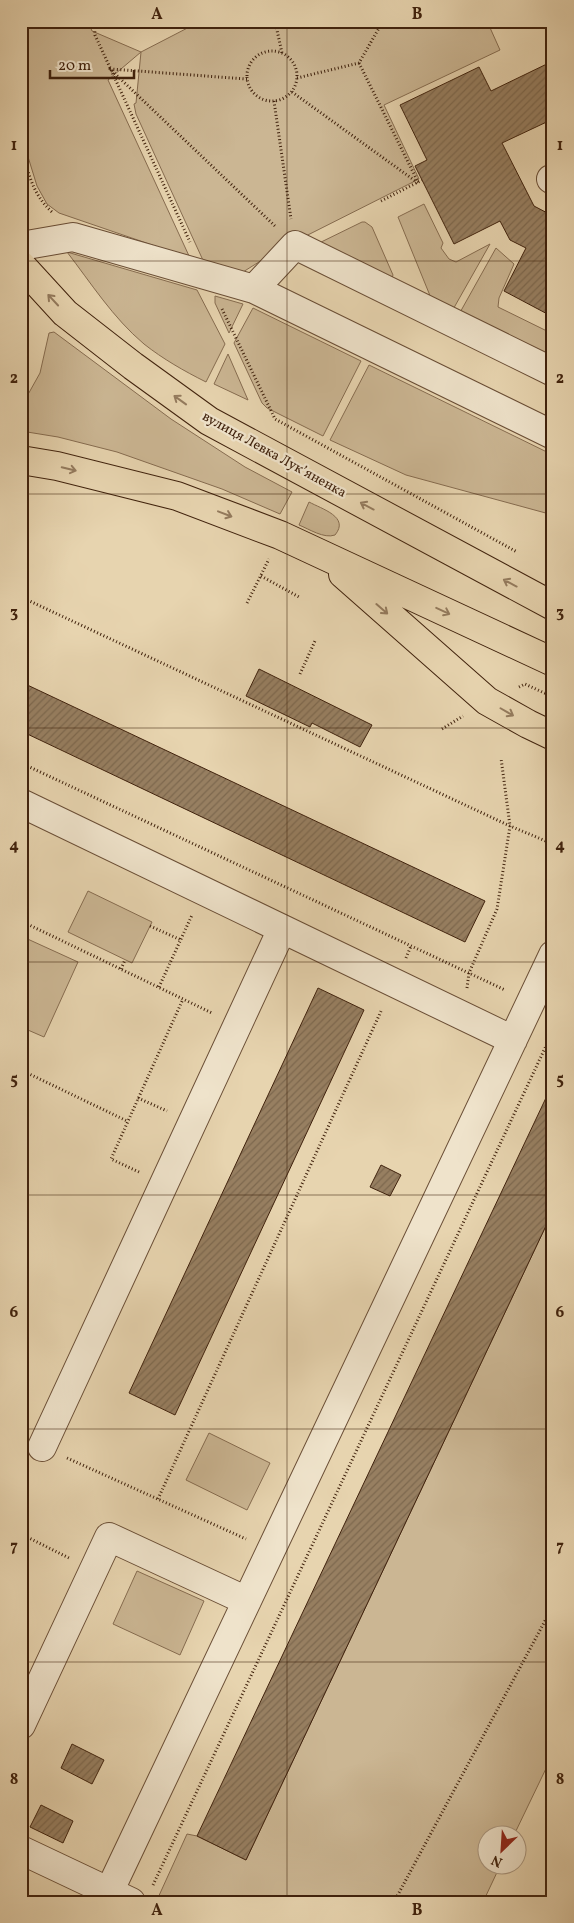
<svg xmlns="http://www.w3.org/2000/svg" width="574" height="1923" font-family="Vollkorn,serif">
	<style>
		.green { fill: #cbb693; stroke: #866c50 }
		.building { fill: url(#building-hatch); stroke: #40220d }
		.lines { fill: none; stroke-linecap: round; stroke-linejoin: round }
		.minor-casing { stroke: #6a4e36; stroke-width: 30 }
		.major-casing { stroke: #40220d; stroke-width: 30 }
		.path { stroke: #40220d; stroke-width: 3; stroke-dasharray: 1 2.5; stroke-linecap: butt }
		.minor { stroke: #efe3cb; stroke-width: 28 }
		.major { stroke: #e7d4af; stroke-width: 28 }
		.oneway { stroke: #947b5e }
		.grid { fill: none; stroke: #40220d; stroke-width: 1; stroke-opacity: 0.55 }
		.labels { text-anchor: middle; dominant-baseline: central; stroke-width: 4.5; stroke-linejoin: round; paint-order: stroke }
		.street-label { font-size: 14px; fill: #40220d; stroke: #efe3cb }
		.neatline { fill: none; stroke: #40220d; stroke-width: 2 }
		.grid-label { font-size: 16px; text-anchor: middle; font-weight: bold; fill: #40220d }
	</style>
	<defs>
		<pattern id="building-hatch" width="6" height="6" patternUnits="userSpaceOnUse" patternTransform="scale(1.25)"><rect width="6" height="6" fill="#977f61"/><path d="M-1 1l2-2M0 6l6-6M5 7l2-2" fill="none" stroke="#7d684e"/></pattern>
	</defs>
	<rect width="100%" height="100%" fill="#e7d4af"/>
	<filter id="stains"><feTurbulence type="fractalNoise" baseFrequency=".004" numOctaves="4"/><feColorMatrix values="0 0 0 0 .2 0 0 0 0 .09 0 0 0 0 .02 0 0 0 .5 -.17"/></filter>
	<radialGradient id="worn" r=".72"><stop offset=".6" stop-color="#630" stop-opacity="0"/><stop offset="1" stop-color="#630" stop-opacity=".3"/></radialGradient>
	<path class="green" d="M 21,21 L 88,21 L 92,31 L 141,52 L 201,21 L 487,21 L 500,50 L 384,105 L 419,179 L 278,250 L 235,277 L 207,269 L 136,114 L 134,104 L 136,103 L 141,52 L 108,80 L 190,258 L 59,213 L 47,204 L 37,186 L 21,134 Z
		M 424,204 L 443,243 L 441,248 L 449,259 L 456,262 L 490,244 L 451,313 L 433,303 L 398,217 Z
		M 362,222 L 365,222 L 372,227 L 393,275 L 392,278 L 313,246 Z
		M 496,248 L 514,264 L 499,298 L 498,307 L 553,334 L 553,362 L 458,316 Z
		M 67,252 L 197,290 L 225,344 L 206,382 C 184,371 163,359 144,344 C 113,318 91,283 67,252 Z
		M 215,296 L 243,304 L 229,333 L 215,303 Z
		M 253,308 L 361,361 L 323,436 L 267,408 L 262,403 L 234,343 Z
		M 54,332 L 171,419 L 245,467 L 292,492 L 280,514 L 222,489 L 117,452 L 58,437 L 21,431 L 21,407 L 40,373 L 49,333 Z
		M 228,354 L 248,400 L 214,384 Z
		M 369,365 L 553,455 L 553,515 L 406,475 L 330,440 Z
		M 309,502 C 322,509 350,517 335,535 C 324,539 309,529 299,525 Z
		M 88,891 L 152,922 L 132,963 L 68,932 Z
		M 21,936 L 78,962 L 44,1037 L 21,1027 Z
		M 553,1211 L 553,1754 L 514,1835 L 486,1836 L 486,1866 L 500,1866 L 483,1902 L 160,1902 L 157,1900 L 187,1834 L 197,1836 L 246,1860 Z
		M 209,1433 L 270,1463 L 247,1510 L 186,1480 Z
		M 137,1571 L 204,1601 L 180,1655 L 113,1624 Z"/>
	<path class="building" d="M 553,61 L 553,119 L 502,143 L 534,206 L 553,216 L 553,317 L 504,291 L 526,248 L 510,240 L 500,221 L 454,244 L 415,166 L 427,160 L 400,105 L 479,67 L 491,91 Z
		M 259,669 L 372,725 L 360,747 L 312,723 L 310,727 L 246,696 Z
		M 21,682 L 485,901 L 465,942 L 21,731 Z
		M 318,988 L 364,1010 L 175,1415 L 129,1393 Z
		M 553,1083 L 553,1211 L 246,1860 L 197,1836 Z
		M 381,1165 L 401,1175 L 390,1196 L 370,1187 Z
		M 72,1744 L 104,1760 L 92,1784 L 61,1768 Z
		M 41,1805 L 73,1821 L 63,1843 L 30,1827 Z"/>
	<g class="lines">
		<defs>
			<path id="minor" d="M 551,179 L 553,180
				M 21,246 L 73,237 L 254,289 L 553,435
				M 254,289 L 295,245 L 553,372
				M 21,803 L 513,1040
				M 42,1447 L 282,929
				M 21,1725 L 109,1537 L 247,1601
				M 21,1850 L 131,1902
				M 109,1892 L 553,955"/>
			<path id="major" d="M 21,265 L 65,313 L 133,366 L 209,421 L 553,606
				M 21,460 L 57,466 L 177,496 L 280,535 L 553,662
				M 343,574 L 487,701 L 528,724 L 553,736"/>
		</defs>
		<use href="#minor" class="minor-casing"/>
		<use href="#major" class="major-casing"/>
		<path class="path" d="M 94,21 L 95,35 L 190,242
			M 275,21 L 282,53
			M247 76a25 25 0 1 1 50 0a25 25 0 1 1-50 0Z
			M 359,63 L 418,182
			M 297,78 L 359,63 L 383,21
			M 247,79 L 110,69 L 275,226
			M 292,92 L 418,183
			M 274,101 L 291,219
			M 21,149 C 29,173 32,194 52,212
			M 381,201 L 422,180
			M 222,309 L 275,419 L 517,552
			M 261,576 L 299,597
			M 21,597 L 510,826 L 553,844
			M 247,603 L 269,559
			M 300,674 L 315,641
			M 519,687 L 525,684 L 553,697
			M 442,729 L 463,716
			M 21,763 L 505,990
			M 21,921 L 212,1013
			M 150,926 L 181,940
			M 406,958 L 411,946
			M 121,969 L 125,960
			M 159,987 L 192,915
			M 467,988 L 469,973 L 497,909 L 510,826 L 501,758
			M 21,1070 L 127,1121
			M 138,1098 L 167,1111
			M 139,1172 L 111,1159 L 183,999
			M 67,1458 L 246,1539
			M 158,1499 L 382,1009
			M 21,1534 L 69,1558
			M 153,1885 L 553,1031
			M 394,1902 L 553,1606"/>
		<use href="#minor" class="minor"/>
		<use href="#major" class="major"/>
	</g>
	<defs><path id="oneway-shaft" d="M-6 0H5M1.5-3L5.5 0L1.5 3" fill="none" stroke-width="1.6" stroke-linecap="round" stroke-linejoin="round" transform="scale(1.25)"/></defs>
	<g class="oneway">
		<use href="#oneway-shaft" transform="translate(53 300) rotate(-133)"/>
		<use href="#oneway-shaft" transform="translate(180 400) rotate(-144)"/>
		<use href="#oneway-shaft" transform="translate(69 469) rotate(14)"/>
		<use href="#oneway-shaft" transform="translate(367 506) rotate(-152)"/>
		<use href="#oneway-shaft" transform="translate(225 514) rotate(21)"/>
		<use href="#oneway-shaft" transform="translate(510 583) rotate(-152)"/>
		<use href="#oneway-shaft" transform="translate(382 609) rotate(41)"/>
		<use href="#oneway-shaft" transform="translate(443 611) rotate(25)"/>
		<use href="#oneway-shaft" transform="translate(507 712) rotate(30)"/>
	</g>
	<path class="grid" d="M 287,21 L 287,1902M 21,261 L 553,261M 21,494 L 553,494M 21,728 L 553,728M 21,962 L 553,962M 21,1195 L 553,1195M 21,1429 L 553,1429M 21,1662 L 553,1662"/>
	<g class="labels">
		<g class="street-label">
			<text transform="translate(274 455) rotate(29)">вулиця Левка Лукʼяненка</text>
		</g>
	</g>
	<rect width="574" height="1923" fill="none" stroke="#e7d4af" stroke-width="55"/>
	<g transform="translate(502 1850) rotate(205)"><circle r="24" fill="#efe3cb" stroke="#a9967f"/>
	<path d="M0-4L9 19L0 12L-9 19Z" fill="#8f2418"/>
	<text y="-8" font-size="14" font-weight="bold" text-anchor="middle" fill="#40220d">N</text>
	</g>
	<path d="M50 70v8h84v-8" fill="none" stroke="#40220d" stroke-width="2.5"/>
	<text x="58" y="70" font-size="15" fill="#40220d" stroke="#efe3cb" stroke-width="4" paint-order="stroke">20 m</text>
	<rect x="28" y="28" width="518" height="1868" class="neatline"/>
	<g class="grid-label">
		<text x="157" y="19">A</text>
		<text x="417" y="19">B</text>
		<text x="14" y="150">1</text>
		<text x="560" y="150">1</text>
		<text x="14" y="383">2</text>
		<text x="560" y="383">2</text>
		<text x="14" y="617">3</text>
		<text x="560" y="617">3</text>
		<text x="14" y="850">4</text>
		<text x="560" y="850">4</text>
		<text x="14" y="1084">5</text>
		<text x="560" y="1084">5</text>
		<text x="14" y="1317">6</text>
		<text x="560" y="1317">6</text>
		<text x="14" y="1551">7</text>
		<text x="560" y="1551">7</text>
		<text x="14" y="1784">8</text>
		<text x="560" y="1784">8</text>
		<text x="157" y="1915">A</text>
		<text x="417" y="1915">B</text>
	</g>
	<rect width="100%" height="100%" filter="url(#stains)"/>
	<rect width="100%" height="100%" fill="url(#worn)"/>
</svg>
